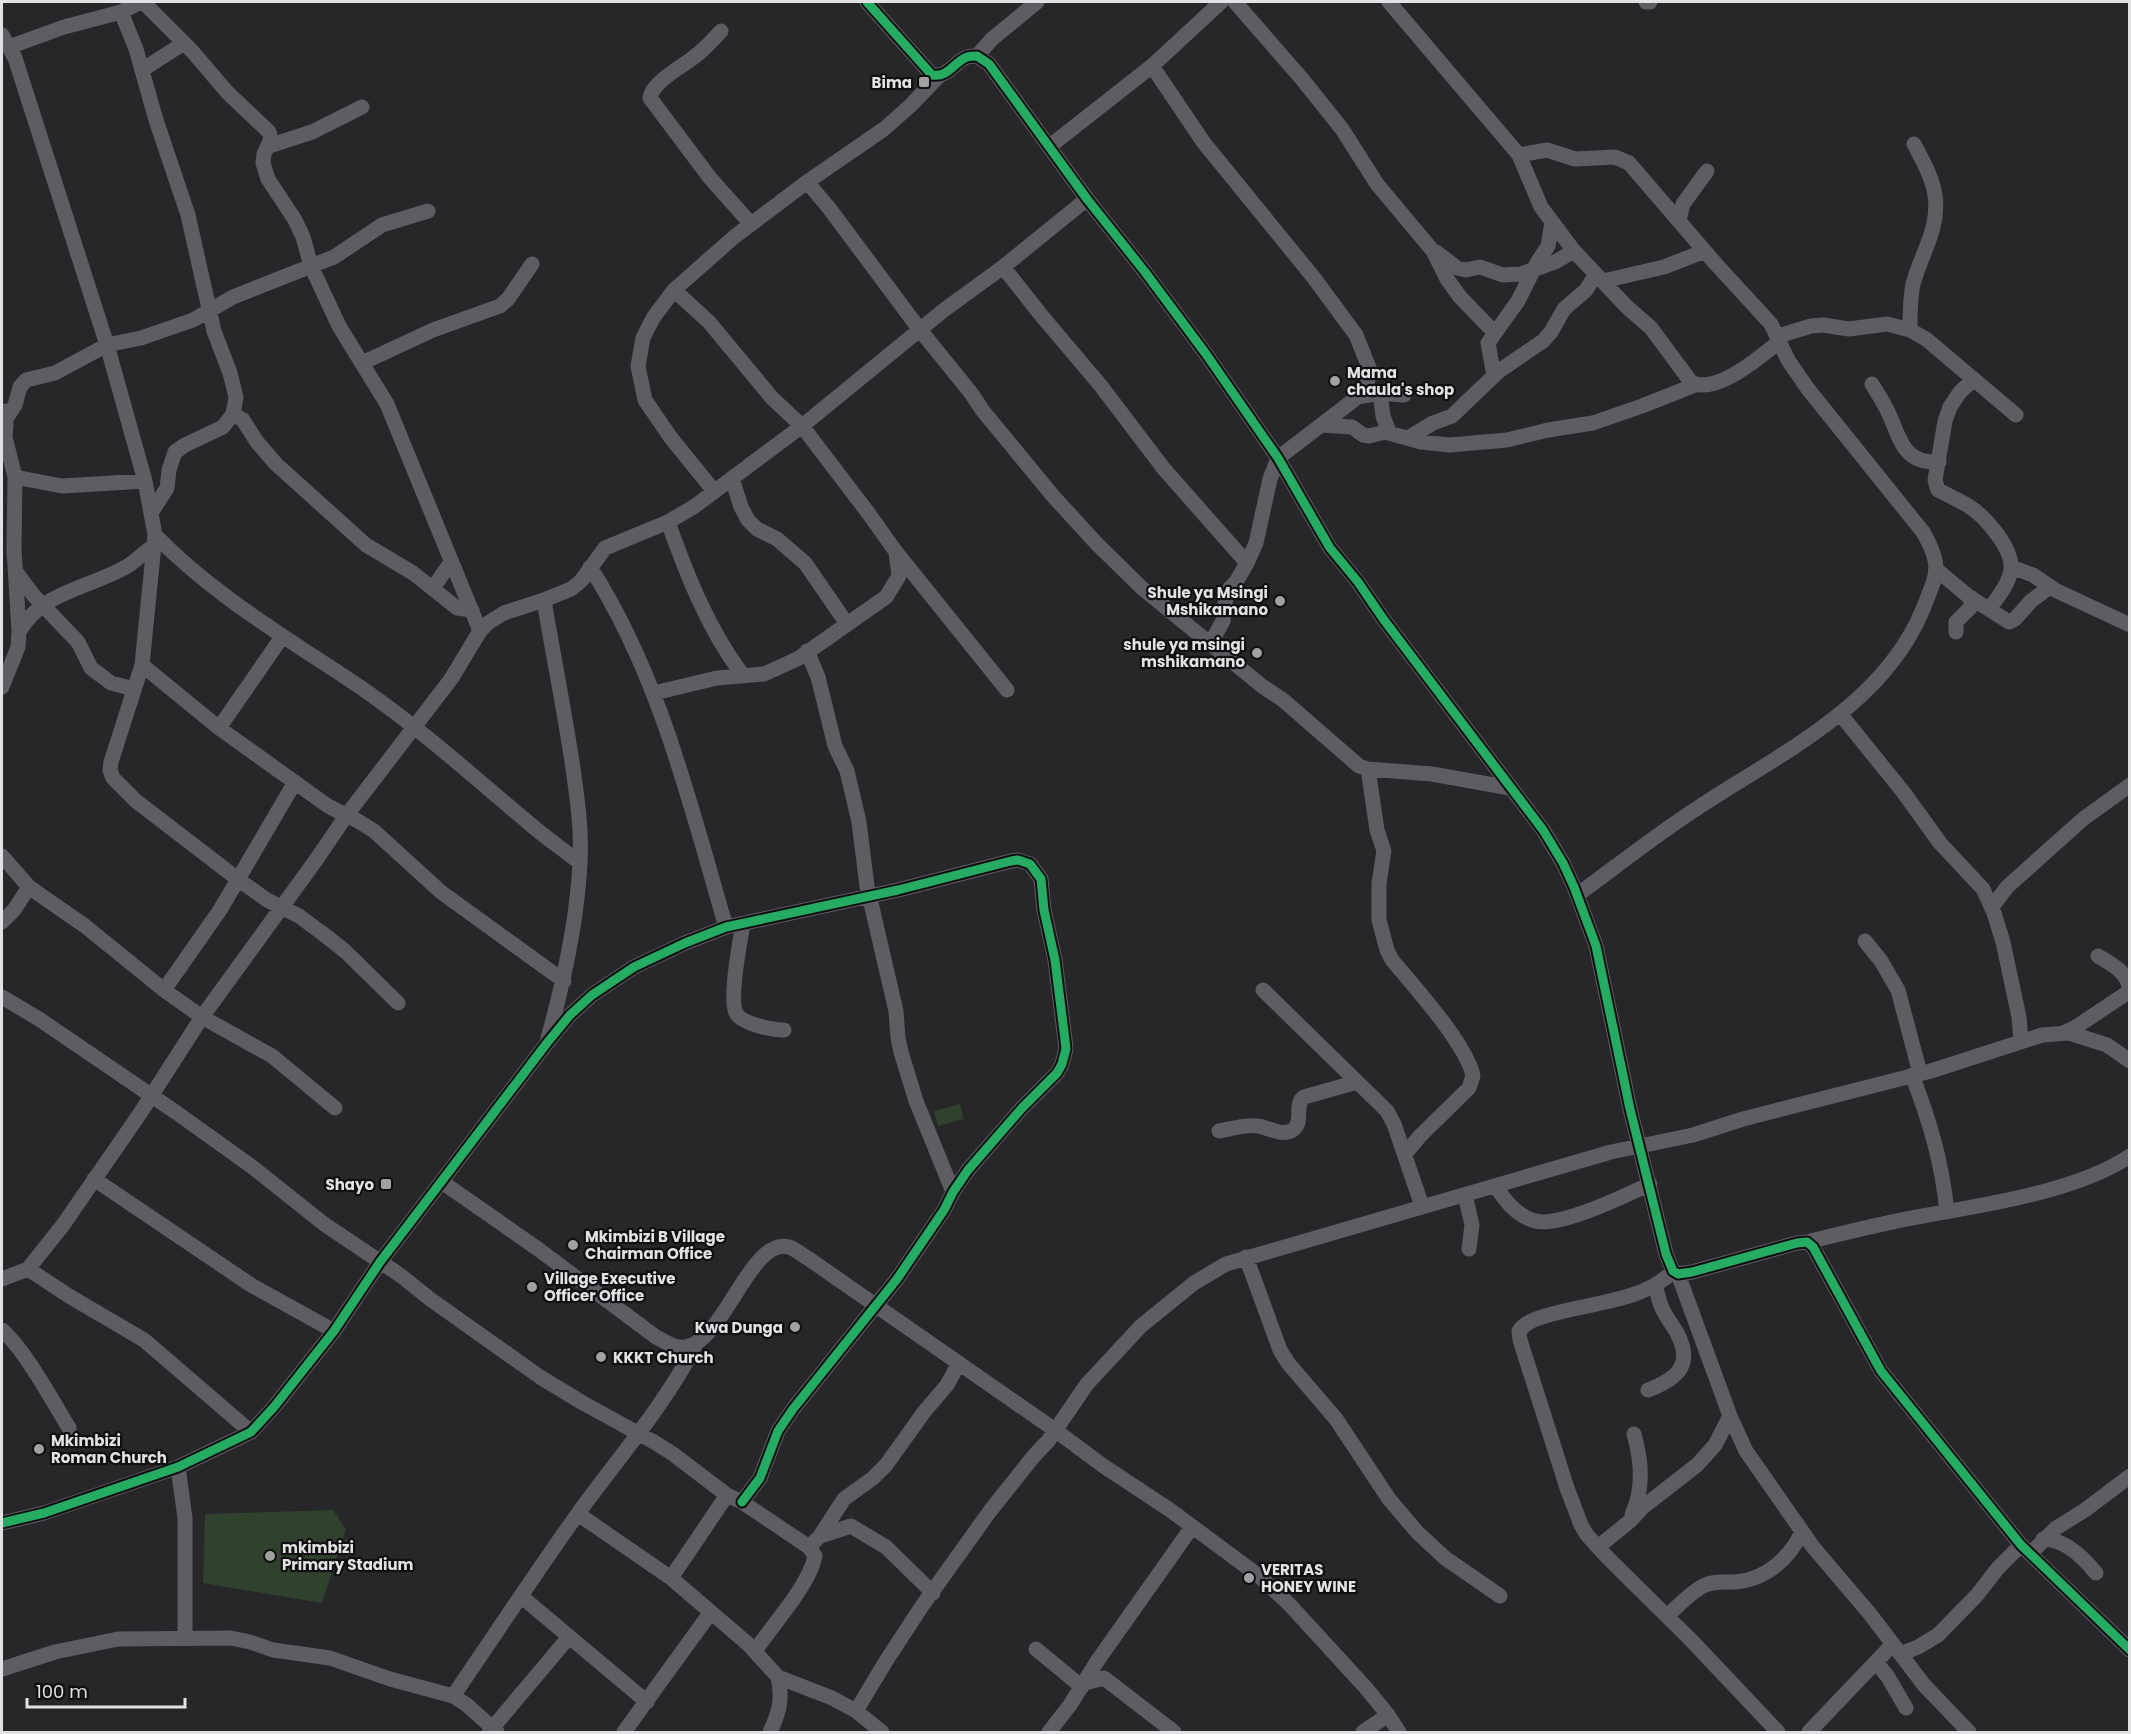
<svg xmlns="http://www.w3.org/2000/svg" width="2131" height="1734" font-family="Poppins,sans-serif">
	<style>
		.green { fill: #30412d }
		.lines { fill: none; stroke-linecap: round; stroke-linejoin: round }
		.minor { stroke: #5f5c64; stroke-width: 15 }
		.cycleway-casing { stroke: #100f11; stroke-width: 13 }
		.cycleway { stroke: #26ab63; stroke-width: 9 }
		.poi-dot { fill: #a1a0a3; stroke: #100f11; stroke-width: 2 }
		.labels { text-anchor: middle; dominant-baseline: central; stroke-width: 4.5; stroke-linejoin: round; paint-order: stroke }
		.poi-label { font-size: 15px; font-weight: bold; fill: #e3e1e4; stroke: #100f11; text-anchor: start }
	</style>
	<rect width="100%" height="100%" fill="#272629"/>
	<path class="green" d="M 960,1104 L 964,1119 L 938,1126 L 934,1111 Z
		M 333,1510 L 346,1529 L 322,1603 L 203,1583 L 205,1514 Z"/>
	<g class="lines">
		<path class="minor" d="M 867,2 L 932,75 C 948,78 954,62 967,57 C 970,56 973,56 977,56 L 989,64 L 1087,199 L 1145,272 L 1206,354 L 1278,458 L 1330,548 L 1358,582 L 1384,620 L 1543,830 L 1563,863 L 1574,887 L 1596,946 L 1630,1109 L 1666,1254 L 1673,1271 L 1678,1274 L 1692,1272 L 1797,1243 L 1807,1242 L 1813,1247 L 1881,1371 L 2021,1545 L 2130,1650
			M 1235,2 L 1302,79 L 1342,129 L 1377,184 L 1433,251 L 1447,279 L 1460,297 L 1495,333
			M 1389,2 L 1519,155 L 1541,207 L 1574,251 L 1627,307 L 1651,328 L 1691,382 C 1716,396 1761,356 1780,341
			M 1646,2 L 1650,2
			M 121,12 L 136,49 L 156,120 L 188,215 L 214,331 L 230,373 L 236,397 L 233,414 L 223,427 L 185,445 L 175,452 L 169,470 L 167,488 L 151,513
			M 721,31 C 713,40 704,50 694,57 C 682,67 652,82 650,98 L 710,178 L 751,224
			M 2,35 L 15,58 L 107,345 L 145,481 L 155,535 L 142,665 L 111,762 L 110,770 L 113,778 L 136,801 L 239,880 L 267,900 L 299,916 L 322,933 L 345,951 L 398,1003
			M 9,47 L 64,27 L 121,12 L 139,3 L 145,4 L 192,51 L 227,92 L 269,132 L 271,139 L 264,154 L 263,163 L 268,179 L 295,220 L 303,237 L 311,266 L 339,326 L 387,404 L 480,631
			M 977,56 L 992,39 L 1037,2
			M 1152,66 L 1204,143 L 1314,278 L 1356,335 L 1370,370 L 1367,384 L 1359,396 L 1278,458 L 1270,479 L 1256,543 L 1247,563 L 1236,582 L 1230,588 L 1226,597 L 1223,621 L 1210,644
			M 142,70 L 184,43
			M 269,146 L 312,132 L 362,107
			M 1050,146 L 1152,66 L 1221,2
			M 1519,155 L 1547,150 L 1575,159 L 1615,157 L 1629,163 L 1715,263 L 1771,324 L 1788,360 L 1808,389 L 1923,532 C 1943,567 1937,573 1923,609 C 1884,705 1781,753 1699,807 C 1657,834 1617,866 1577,895
			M 807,182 L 829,208 L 920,330 L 971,393 L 983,411 L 1053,496 L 1097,544 L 1142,588 L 1262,686 L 1283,700 L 1359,766 L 1368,769 L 1432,774 L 1510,788
			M 1679,220 L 1683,204 L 1707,171
			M 1436,252 L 1457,268 L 1466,270 L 1480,267 L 1503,275 L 1521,274 L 1555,262 L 1574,251
			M 1003,267 L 1041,315 L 1101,386 L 1164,469 L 1247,563
			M 1603,281 L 1664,267 L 1705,251
			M 674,290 L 709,322 L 772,398 L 802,426 L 869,514 L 896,552 L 1007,690
			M 1910,330 C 1910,315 1910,299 1913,284 C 1921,254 1940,228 1935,195 C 1932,176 1922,160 1914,144
			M 1778,336 L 1811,326 L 1823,325 L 1849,329 L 1887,324 L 1910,330 L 1926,339 L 2016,415
			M 362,363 L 433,330 L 500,306 L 508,299 L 532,264
			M 1494,376 L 1488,343 L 1518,301 L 1537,263 L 1548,246 L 1552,222
			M 1974,379 L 1960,392 L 1950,407 L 1945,421 L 1935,480 L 1938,490 C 1948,495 1958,500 1967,505 C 1984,515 2013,548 2011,569 C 2009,584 1998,597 1989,609
			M 1872,384 C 1878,394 1884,403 1889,414 C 1901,441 1904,464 1939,462
			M 1380,394 L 1383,416 L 1389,432
			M 1357,397 L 1380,393 L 1404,395
			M 233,414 L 243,420 L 257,442 L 276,464 L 366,545 L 413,573 L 457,608 L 472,610
			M 5,420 L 15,405 L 20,387 L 26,380 L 55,373 L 107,345 L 141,338 L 193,320 L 233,297 L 334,257 L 382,225 L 428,211
			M 1321,425 L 1352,427 L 1363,435 L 1369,436 L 1385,432 L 1421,442 L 1450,445 L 1507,440 L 1548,430 L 1593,423 L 1642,406 L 1695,385
			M 1408,438 L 1433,423 L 1452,416 L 1499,371 L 1543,341 L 1551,332 L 1564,309 L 1586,290 L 1596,274
			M 15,477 L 62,486 L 145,481
			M 732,478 L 741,507 L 748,520 L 757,529 L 777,539 L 805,563 L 847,624
			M 714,491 L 671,438 L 645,400 L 638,366 L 643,338 L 653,318 L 674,290 L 734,237 L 807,182 L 884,129 L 910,106 L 939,76
			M 668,522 C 687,575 708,629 742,674
			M 155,535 C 215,597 292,641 363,689 C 422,730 475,778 530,824 C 546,838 564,850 580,863
			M 590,567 C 660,676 690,804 726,927
			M 2011,567 L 2033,575 L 2055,590 L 2130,625
			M 1937,570 L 1968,596 L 2009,622 L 2015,619 L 2031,601 L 2050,587
			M 16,572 L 34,596 L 78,642 L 91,668 L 111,683 L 134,689
			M 433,588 L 451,562
			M 544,600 C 553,655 564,708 572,762 C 577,796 582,829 580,863 C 577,922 564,981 548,1038
			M 19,632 C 41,592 88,588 124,568 C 136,562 143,552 154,546
			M 1956,632 L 1956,622 L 1970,608 L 1972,598
			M 807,651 L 818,677 L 835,746 L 847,771 L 852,792 L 859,822 L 867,886 L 896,1011 L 898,1038 L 901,1052 L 916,1101 L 953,1192
			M 142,665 L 219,728 L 328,806 L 358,821 L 374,831 L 441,892 L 564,981
			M 2,687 L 18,647 L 19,632 L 14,549 L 15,477 L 5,437 L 6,424 L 3,411
			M 654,693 L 717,678 L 764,674 L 784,665 L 799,658 L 886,597 L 899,576 L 896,552
			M 1841,715 L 1904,793 L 1940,843 L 1983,889 L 1994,913 L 2003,942 L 2019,1017 L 2021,1040
			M 219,728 L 282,637
			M 1368,769 L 1377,830 L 1384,851 L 1379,883 L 1379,920 L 1387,950 L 1392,960 C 1414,986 1467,1045 1473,1076 L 1469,1088 L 1420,1136 L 1405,1154
			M 2,856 L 29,887 L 85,926 L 164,990 L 202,1017 L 272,1056 L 335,1108
			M 1992,907 L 2007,887 L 2083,819 L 2130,785
			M 2,922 L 14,910 L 29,887
			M 743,924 C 740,941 729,999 736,1013 C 742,1024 772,1030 784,1030
			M 1865,941 L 1881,961 L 1898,990 L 1920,1073
			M 2098,956 C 2113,965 2126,971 2130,989
			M 164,990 L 220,910 L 295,782
			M 1263,990 L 1387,1111 L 1394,1124 L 1422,1206
			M 2,997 L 39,1019 L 177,1113 L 255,1169 L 324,1224 L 400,1275 L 430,1299 L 540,1377 L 583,1403 L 654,1442 L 673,1454 L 727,1495 L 742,1502 L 809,1547 L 815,1556 C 809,1586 773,1624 755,1651
			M 2063,1033 L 2076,1027 L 2130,991
			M 1912,1075 C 1930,1122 1942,1162 1947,1212
			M 1219,1131 C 1231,1129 1246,1124 1258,1126 C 1268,1127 1285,1139 1295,1128 C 1303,1119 1294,1104 1304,1097 L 1357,1082
			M 94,1179 L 251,1285 L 334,1331
			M 442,1182 L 538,1249 L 656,1337 C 666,1342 675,1349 686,1347 C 724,1341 751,1236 789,1247 C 796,1249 803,1256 809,1259 L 1055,1430 L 1102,1465 L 1170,1510 L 1259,1576 L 1289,1604 L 1366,1688 L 1388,1715 L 1399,1732
			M 1495,1186 C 1505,1200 1515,1214 1532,1220 C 1556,1230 1626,1195 1650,1184
			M 1465,1195 L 1472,1225 L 1469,1249
			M 1807,1242 C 1847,1232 1887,1222 1928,1215 C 1990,1204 2077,1191 2130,1156
			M 1246,1257 L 1280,1350 L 1288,1363 L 1336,1419 L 1389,1499 L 1417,1532 L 1445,1558 L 1500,1596
			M 28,1269 L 69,1296 L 144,1340 L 251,1432
			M 1673,1271 C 1645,1301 1590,1303 1552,1314 C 1540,1318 1527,1320 1519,1331 L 1520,1340 L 1567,1488 L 1581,1525 L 1587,1535 L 1608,1558 L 1691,1640 L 1778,1732
			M 1678,1274 L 1730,1416 L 1746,1451 L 1813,1547 L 1870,1614 L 1924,1685 L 1969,1732
			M 2,1279 L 28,1269 L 63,1225 L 141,1112 L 202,1017 L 316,860 L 346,816 L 451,679 L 480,631 L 488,623 L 504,613 L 544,600 L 571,589 L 581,581 L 605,548 L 668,522 L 695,506 L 802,426 L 944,310 L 1003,267 L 1087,199
			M 2,1330 C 25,1350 52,1400 69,1428
			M 1648,1390 C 1677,1379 1694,1365 1677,1333 C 1672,1324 1666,1317 1662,1308 C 1659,1301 1657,1292 1655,1285
			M 178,1467 L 185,1518 L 185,1637
			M 578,1514 L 671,1578 L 748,1644 L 778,1677 L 832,1698 L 856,1711 L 882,1732
			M 1632,1515 C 1634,1509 1637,1503 1638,1497 C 1643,1475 1640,1455 1634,1434
			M 2,1523 L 44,1513 L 178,1467 L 251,1432 L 274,1407 L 334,1331 L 380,1262 L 547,1043 L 570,1015 L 592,995 L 634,967 L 685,943 L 726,927 L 898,890 L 1011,861 L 1018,860 L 1030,864 L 1041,879 L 1044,910 L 1055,960 L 1065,1040 L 1066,1049 L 1062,1064 L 1057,1073 L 1022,1108 L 968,1170 L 953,1192 L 944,1210 L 897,1279 L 793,1409 L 778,1431 L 760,1478 L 742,1502
			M 820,1536 L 851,1526 L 886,1547 L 933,1593
			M 2043,1539 C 2065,1539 2083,1557 2096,1573
			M 809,1547 L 820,1536 L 844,1499 L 873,1478 L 886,1465 L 924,1412 L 947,1385 L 959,1363
			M 1598,1547 L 1630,1521 L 1643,1507 L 1697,1465 L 1715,1445 L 1730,1416
			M 2030,1554 L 2056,1528 L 2085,1510 L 2130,1476
			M 671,1578 L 727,1495
			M 522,1597 L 647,1702
			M 1667,1616 C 1678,1606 1690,1593 1703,1586 C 1713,1581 1724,1582 1735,1582 C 1765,1580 1789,1559 1802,1532
			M 1036,1649 L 1082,1687
			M 1900,1654 L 1918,1647 L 1938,1635 L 1977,1595 L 1998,1568 L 2021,1545
			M 1876,1662 L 1888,1677 L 1906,1708
			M 2,1669 L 55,1652 L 118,1639 L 231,1638 L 250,1642 L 273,1650 L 330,1658 L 390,1679 L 453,1696 L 467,1705 L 497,1732
			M 1085,1683 L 1104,1678 L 1174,1732
			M 453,1696 C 495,1635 536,1572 579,1512 C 619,1457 665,1405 696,1344
			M 856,1711 L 886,1661 L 922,1606 L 990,1511 L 1033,1457 L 1048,1441 L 1087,1384 L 1141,1326 L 1194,1283 L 1226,1264 L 1611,1152 L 1693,1135 L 1743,1119 L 1931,1071 L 2042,1035 L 2069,1033 L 2107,1045 L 2130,1061
			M 489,1732 L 569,1637
			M 624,1732 L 711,1612
			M 770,1732 C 779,1713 783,1699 778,1677
			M 1049,1732 L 1070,1705 L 1098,1660 L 1192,1527
			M 1363,1732 L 1388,1715
			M 1809,1732 L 1893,1644"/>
		<defs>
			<path id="cycleway" d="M 867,2 L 932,75 C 948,78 954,62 967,57 C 970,56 973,56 977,56 L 989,64 L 1087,199 L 1145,272 L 1206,354 L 1278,458 L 1330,548 L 1358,582 L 1384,620 L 1543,830 L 1563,863 L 1574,887 L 1596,946 L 1630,1109 L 1666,1254 L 1673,1271 L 1678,1274 L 1692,1272 L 1797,1243 L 1807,1242 L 1813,1247 L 1881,1371 L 2021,1545 L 2130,1650
				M 2,1523 L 44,1513 L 178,1467 L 251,1432 L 274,1407 L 334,1331 L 380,1262 L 547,1043 L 570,1015 L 592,995 L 634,967 L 685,943 L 726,927 L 898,890 L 1011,861 L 1018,860 L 1030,864 L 1041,879 L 1044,910 L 1055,960 L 1065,1040 L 1066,1049 L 1062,1064 L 1057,1073 L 1022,1108 L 968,1170 L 953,1192 L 944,1210 L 897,1279 L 793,1409 L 778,1431 L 760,1478 L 742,1502"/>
		</defs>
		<use href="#cycleway" class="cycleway-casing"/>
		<use href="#cycleway" class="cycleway"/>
	</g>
	<g class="poi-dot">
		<rect x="918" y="76" width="12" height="12" rx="3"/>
		<circle cx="1335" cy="381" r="6"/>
		<circle cx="1280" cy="601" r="6"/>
		<circle cx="1257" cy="653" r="6"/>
		<rect x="380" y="1178" width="12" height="12" rx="3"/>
		<circle cx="573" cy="1245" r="6"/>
		<circle cx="532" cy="1287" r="6"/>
		<circle cx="795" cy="1327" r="6"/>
		<circle cx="601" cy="1357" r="6"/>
		<circle cx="39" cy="1449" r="6"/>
		<circle cx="270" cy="1556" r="6"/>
		<circle cx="1249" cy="1578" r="6"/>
	</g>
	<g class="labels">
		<g class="poi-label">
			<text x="912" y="82" text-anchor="end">Bima</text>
			<text x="1347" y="372">Mama<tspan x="1347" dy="17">chaula's shop</tspan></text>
			<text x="1268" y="592" text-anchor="end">Shule ya Msingi<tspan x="1268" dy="17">Mshikamano</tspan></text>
			<text x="1245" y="644" text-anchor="end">shule ya msingi<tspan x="1245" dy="17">mshikamano</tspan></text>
			<text x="374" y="1184" text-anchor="end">Shayo</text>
			<text x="585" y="1236">Mkimbizi B Village<tspan x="585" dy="17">Chairman Office</tspan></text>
			<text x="544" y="1278">Village Executive<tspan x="544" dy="17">Officer Office</tspan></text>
			<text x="783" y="1327" text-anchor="end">Kwa Dunga</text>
			<text x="613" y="1357">KKKT Church</text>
			<text x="51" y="1440">Mkimbizi<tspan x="51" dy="17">Roman Church</tspan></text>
			<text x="282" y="1547">mkimbizi<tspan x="282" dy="17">Primary Stadium</tspan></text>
			<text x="1261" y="1569">VERITAS<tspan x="1261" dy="17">HONEY WINE</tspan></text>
		</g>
	</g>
	<rect width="2131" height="1734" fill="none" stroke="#e3e1e4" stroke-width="6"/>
	<path d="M27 1698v9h158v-9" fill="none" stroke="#e3e1e4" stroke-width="3"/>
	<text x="36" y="1698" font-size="18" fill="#e3e1e4" stroke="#100f11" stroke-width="4.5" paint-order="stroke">100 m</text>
</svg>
